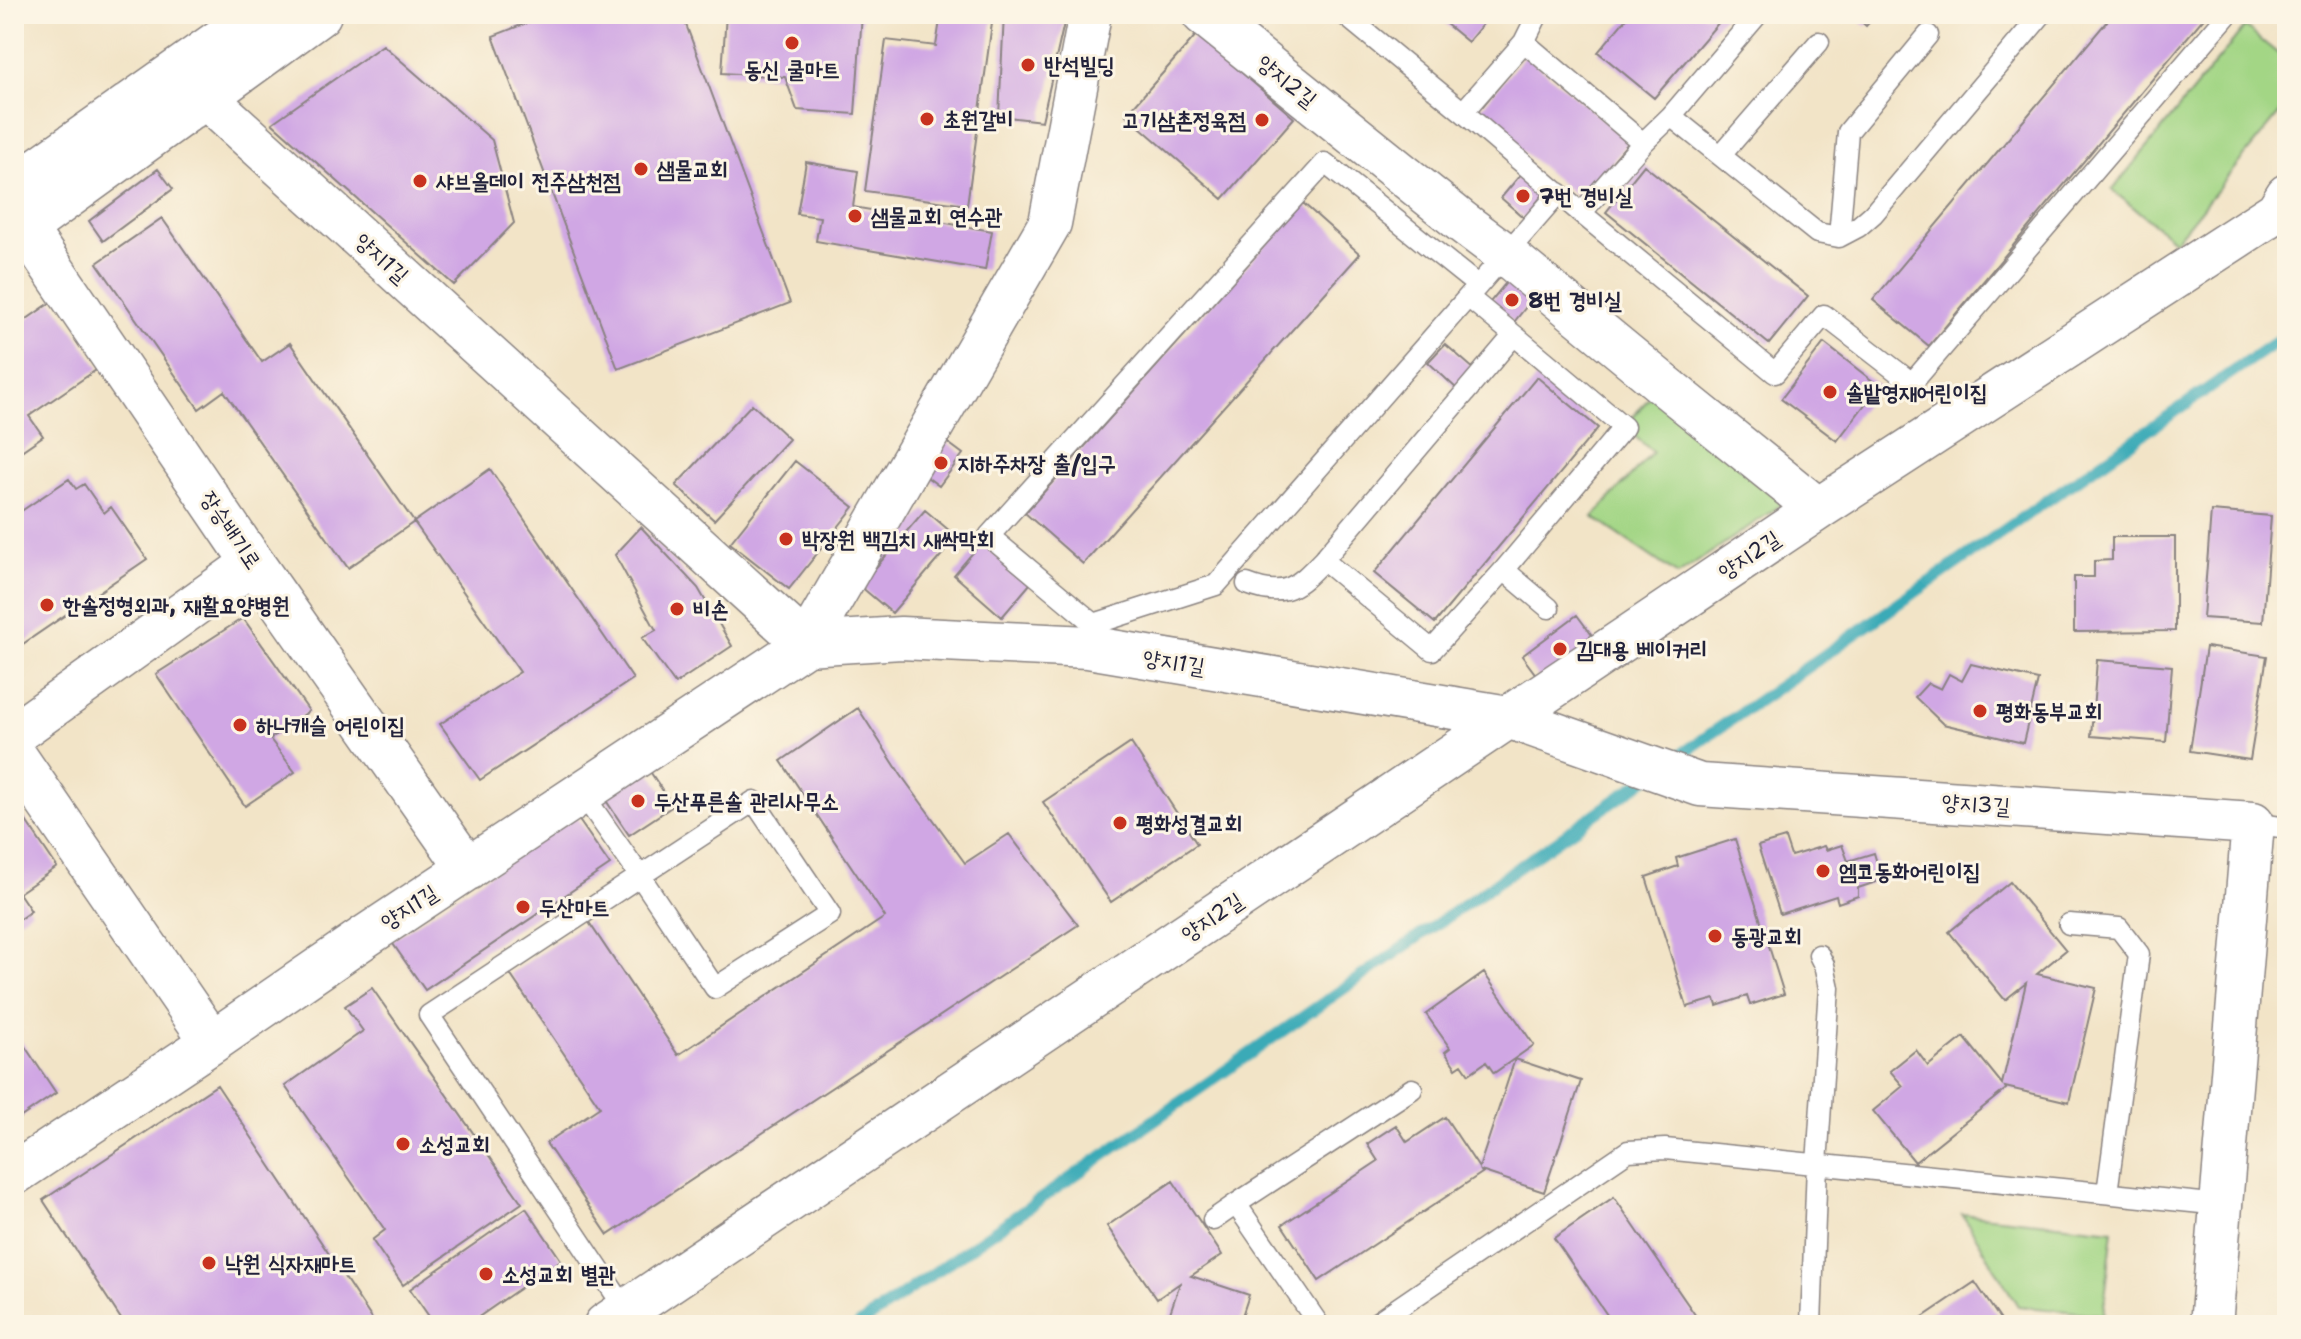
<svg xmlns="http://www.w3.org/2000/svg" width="2301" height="1339" font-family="'Shantell Sans','Poor Story',sans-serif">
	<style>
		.green { fill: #a3d685; stroke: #627c60; stroke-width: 2 }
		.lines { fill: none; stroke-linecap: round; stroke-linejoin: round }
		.stream { stroke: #3aaab7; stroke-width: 12 }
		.building { fill: #d0a7e4 }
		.service-casing { stroke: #8a8381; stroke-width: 23 }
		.minor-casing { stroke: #8a8381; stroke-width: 45 }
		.tertiary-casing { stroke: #8a8381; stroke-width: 47 }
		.service { stroke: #fff; stroke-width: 20 }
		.minor { stroke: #fff; stroke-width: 42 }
		.tertiary { stroke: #fff; stroke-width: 44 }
		.poi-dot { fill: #c8321e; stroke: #fcf5e5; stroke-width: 3 }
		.labels { text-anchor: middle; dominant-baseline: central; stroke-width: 6; stroke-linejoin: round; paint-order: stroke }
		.poi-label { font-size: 22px; font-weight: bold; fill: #22223b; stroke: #fcf5e5; text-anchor: start }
		.street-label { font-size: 22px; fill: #22223b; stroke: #fcf5e5 }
	</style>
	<rect width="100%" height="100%" fill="#fcf5e5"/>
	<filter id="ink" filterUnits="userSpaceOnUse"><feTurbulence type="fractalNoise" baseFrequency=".0125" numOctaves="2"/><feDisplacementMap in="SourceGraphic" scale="16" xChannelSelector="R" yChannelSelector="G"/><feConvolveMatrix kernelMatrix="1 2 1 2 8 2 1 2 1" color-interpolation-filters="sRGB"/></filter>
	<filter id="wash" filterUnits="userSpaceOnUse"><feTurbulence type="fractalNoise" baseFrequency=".006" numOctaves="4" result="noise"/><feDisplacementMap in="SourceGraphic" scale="32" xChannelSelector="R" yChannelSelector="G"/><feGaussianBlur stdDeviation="1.8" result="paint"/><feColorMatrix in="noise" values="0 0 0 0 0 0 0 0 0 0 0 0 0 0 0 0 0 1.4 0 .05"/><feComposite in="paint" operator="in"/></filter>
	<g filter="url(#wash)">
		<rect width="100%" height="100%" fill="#f2e4c7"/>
		<path class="green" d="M 2245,27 L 2287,61 L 2287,104 L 2175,241 L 2112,190 Z
			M 1656,390 L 1791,498 L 1678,575 L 1593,517 L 1653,452 L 1624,427 Z
			M 1962,1214 L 2113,1230 L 2103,1315 L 2018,1306 Z"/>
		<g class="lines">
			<path class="stream" d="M 1669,763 L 2287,334
				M 859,1325 L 1650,776"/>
		</g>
		<g id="blocks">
			<path class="building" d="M 550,14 L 682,14 L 790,303 L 618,369 L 493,36 Z
				M 726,14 L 862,14 L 855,114 L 797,110 L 785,77 L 722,73 Z
				M 941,14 L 993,16 L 967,205 L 865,191 L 886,40 L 936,46 Z
				M 1004,14 L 1066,14 L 1042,121 L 999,116 Z
				M 1434,14 L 1491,14 L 1468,42 Z
				M 1630,14 L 1726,14 L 1654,98 L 1598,52 Z
				M 1853,14 L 1877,14 L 1866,26 Z
				M 2113,14 L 2207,14 L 1929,346 L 1873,300 Z
				M 1197,34 L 1294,118 L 1223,199 L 1126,115 Z
				M 383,45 L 492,140 L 514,223 L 454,285 L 272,123 Z
				M 1525,55 L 1629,142 L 1580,199 L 1477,113 Z
				M 806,162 L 858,171 L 853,207 L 992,231 L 985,270 L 816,241 L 820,217 L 797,214 Z
				M 1644,165 L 1808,296 L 1769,344 L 1606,212 Z
				M 158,169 L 173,189 L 103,241 L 89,221 Z
				M 1521,174 L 1544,193 L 1524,218 L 1501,198 Z
				M 1303,203 L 1360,254 L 1083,564 L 1025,513 Z
				M 162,218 L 262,362 L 290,343 L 414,522 L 348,568 L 224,391 L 199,409 L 97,263 Z
				M 1510,278 L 1534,297 L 1514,322 L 1490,302 Z
				M 53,301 L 99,368 L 29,416 L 43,436 L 14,456 L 14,328 Z
				M 1824,343 L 1879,386 L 1837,441 L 1781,399 Z
				M 1445,344 L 1475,370 L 1458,390 L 1428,362 Z
				M 1537,377 L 1598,428 L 1435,623 L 1374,573 Z
				M 752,404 L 789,439 L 714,520 L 676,485 Z
				M 943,439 L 963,454 L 939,486 L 919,471 Z
				M 795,461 L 854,507 L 789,589 L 730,543 Z
				M 490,469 L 633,679 L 480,780 L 440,724 L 520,672 L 414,522 Z
				M 69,479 L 76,489 L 84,484 L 104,513 L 111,507 L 147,559 L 14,650 L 14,516 Z
				M 925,510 L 957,537 L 892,613 L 860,586 Z
				M 2211,511 L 2271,516 L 2263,622 L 2203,618 Z
				M 641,527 L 698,588 L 732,646 L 675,684 L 642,638 L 656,630 L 615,555 Z
				M 2112,537 L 2175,537 L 2175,631 L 2074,632 L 2074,577 L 2094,577 L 2094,561 L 2112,560 Z
				M 981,543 L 1030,584 L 1002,617 L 954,575 Z
				M 1577,615 L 1597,642 L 1543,684 L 1522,656 Z
				M 243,618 L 309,711 L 270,739 L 295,772 L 245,806 L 156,674 Z
				M 2206,647 L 2267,656 L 2250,760 L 2190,751 Z
				M 2097,660 L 2172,666 L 2166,742 L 2091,736 Z
				M 1971,664 L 2038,680 L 2023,743 L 1943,724 L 1915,697 L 1928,683 L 1941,689 L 1949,674 L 1962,681 Z
				M 858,708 L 901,775 L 965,863 L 1009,834 L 1078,925 L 608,1235 L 546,1143 L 600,1107 L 510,974 L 588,921 L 678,1055 L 885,917 L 781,761 Z
				M 1131,743 L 1197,844 L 1111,902 L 1043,802 Z
				M 647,767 L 673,806 L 629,835 L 603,796 Z
				M 14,803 L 57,867 L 19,893 L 31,911 L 14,923 Z
				M 576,816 L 610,865 L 425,990 L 391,941 Z
				M 1785,838 L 1791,856 L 1824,846 L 1826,850 L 1842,845 L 1848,861 L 1874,853 L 1882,880 L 1858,888 L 1858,896 L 1838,903 L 1836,896 L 1780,914 L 1758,846 Z
				M 1735,839 L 1784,994 L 1750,1005 L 1747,996 L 1717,1006 L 1715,999 L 1687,1007 L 1646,877 L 1678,866 L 1676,858 Z
				M 2010,882 L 2066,950 L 2037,974 L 2096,988 L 2069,1102 L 2005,1087 L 2006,1089 L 1915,1162 L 1873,1111 L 1903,1086 L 1890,1071 L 1916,1050 L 1928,1066 L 1964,1037 L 2002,1084 L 2026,983 L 2005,1000 L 1949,932 Z
				M 1484,973 L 1534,1045 L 1494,1073 L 1486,1062 L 1469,1074 L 1462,1064 L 1456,1068 L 1445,1052 L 1450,1048 L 1426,1014 Z
				M 372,988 L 522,1203 L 403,1285 L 372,1240 L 385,1230 L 285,1086 L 363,1031 L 345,1006 Z
				M 14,1030 L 56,1093 L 18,1119 L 14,1113 Z
				M 1515,1059 L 1581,1081 L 1544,1192 L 1481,1171 L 1482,1173 L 1319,1281 L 1282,1225 L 1378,1161 L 1367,1144 L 1396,1125 L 1407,1142 L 1445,1117 L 1479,1168 Z
				M 217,1085 L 376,1325 L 125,1325 L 43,1200 Z
				M 1173,1181 L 1222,1255 L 1191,1276 L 1249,1295 L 1239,1325 L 1166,1325 L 1180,1283 L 1157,1299 L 1107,1226 Z
				M 1614,1197 L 1702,1325 L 1614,1325 L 1554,1238 Z
				M 526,1208 L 561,1260 L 467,1325 L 435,1325 L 410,1289 Z
				M 1975,1282 L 2004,1325 L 1911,1325 Z"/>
		</g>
	</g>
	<g filter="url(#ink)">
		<use href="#blocks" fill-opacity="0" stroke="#8a8381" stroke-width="2"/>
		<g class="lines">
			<defs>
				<path id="service" d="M 1344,14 L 1463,112
					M 1538,14 L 1524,42 L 1463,112 L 1581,213 L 1775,373 L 1824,315 L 1912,383 L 2228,14
					M 1524,42 L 1643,143
					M 1671,116 L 1817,233 L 1839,237 L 1858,227 L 1873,214 L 2042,14
					M 1721,155 L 1819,42
					M 1581,213 L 1643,143 L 1671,116 L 1758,14
					M 1839,237 L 1848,132 L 1928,35
					M 1477,285 L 1325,163 L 989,536 L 1094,624 L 1216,585 L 1559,193
					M 1468,297 L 1514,335 L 1323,560 L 1432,650 L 1504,570 L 1624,427 L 1514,335
					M 1504,570 L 1549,608
					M 1247,584 C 1285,599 1297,587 1323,560
					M 582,793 L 640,876 L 715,988 L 830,914 L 754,801 L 429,1015 L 626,1310
					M 2253,823 L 2287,828
					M 2069,924 L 2119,928 L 2139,954 L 2107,1193
					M 1236,1204 L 1412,1089
					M 1213,1220 L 1236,1204 L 1319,1325
					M 1373,1325 L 1628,1151 L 1665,1149 L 2221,1205
					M 1811,1325 L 1817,1164 L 1829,988 L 1824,965 L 1819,955"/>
				<path id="minor" d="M 1203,14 L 1462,222 L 1505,254 L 1663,384 L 1818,509 L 2277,211 L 2287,195
					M 206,98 L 806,644 L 901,638 L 1088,647 L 1508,717 L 1700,785 L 2253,823 L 2211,1325
					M 25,228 L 253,563 L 468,869
					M 14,734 L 253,563
					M 14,754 L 212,1042
					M 14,1174 L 212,1042 L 366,936 L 806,644 L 1050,223 L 1090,14
					M 605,1325 L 1818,509"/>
				<path id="tertiary" d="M 14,187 L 259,14
					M 14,235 L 319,14"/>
			</defs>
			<use href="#service" class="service-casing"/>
			<use href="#minor" class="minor-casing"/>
			<use href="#tertiary" class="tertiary-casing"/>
			<use href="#service" class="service"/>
			<use href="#minor" class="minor"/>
			<use href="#tertiary" class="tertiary"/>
		</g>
	</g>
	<g class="poi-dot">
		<circle cx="792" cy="43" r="8"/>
		<circle cx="1028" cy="65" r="8"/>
		<circle cx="927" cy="119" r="8"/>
		<circle cx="1262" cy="120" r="8"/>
		<circle cx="641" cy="169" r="8"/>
		<circle cx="420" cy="181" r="8"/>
		<circle cx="1523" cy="196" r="8"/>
		<circle cx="855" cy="216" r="8"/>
		<circle cx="1512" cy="300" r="8"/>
		<circle cx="1830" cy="392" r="8"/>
		<circle cx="941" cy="463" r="8"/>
		<circle cx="786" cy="539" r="8"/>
		<circle cx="47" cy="605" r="8"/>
		<circle cx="677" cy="609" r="8"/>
		<circle cx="1560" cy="649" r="8"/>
		<circle cx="1980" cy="711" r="8"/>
		<circle cx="240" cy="725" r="8"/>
		<circle cx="638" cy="801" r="8"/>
		<circle cx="1120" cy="823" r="8"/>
		<circle cx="1823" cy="871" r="8"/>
		<circle cx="523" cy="907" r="8"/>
		<circle cx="1715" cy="936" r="8"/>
		<circle cx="403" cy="1144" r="8"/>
		<circle cx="209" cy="1263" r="8"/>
		<circle cx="486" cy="1274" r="8"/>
	</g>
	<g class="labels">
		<g class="poi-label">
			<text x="1044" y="65">반석빌딩</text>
			<text x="792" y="69" text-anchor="middle">동신 쿨마트</text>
			<text x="943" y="119">초원갈비</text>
			<text x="1246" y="120" text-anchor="end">고기삼촌정육점</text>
			<text x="657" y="169">샘물교회</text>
			<text x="436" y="181">샤브올데이 전주삼천점</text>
			<text x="1539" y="196">7번 경비실</text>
			<text x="871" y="216">샘물교회 연수관</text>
			<text x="1528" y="300">8번 경비실</text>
			<text x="1846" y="392">솔밭영재어린이집</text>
			<text x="957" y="463">지하주차장 출/입구</text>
			<text x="802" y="539">박장원 백김치 새싹막회</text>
			<text x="63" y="605">한솔정형외과, 재활요양병원</text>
			<text x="693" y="609">비손</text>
			<text x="1576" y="649">김대용 베이커리</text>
			<text x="1996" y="711">평화동부교회</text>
			<text x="256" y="725">하나캐슬 어린이집</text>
			<text x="654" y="801">두산푸른솔 관리사무소</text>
			<text x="1136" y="823">평화성결교회</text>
			<text x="1839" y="871">엠코동화어린이집</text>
			<text x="539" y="907">두산마트</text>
			<text x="1731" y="936">동광교회</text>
			<text x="419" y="1144">소성교회</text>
			<text x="225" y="1263">낙원 식자재마트</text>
			<text x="502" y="1274">소성교회 별관</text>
		</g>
		<g class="street-label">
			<text transform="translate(1287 81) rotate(39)">양지2길</text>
			<text transform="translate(382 258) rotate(42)">양지1길</text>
			<text transform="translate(231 530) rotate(56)">장승배기로</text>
			<text transform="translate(1749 555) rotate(-34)">양지2길</text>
			<text transform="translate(1174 662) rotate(9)">양지1길</text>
			<text transform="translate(1976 804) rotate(4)">양지3길</text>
			<text transform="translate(409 907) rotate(-33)">양지1길</text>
			<text transform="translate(1212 917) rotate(-34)">양지2길</text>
		</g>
	</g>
	<rect width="2301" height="1339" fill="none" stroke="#fcf5e5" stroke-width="48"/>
</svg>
